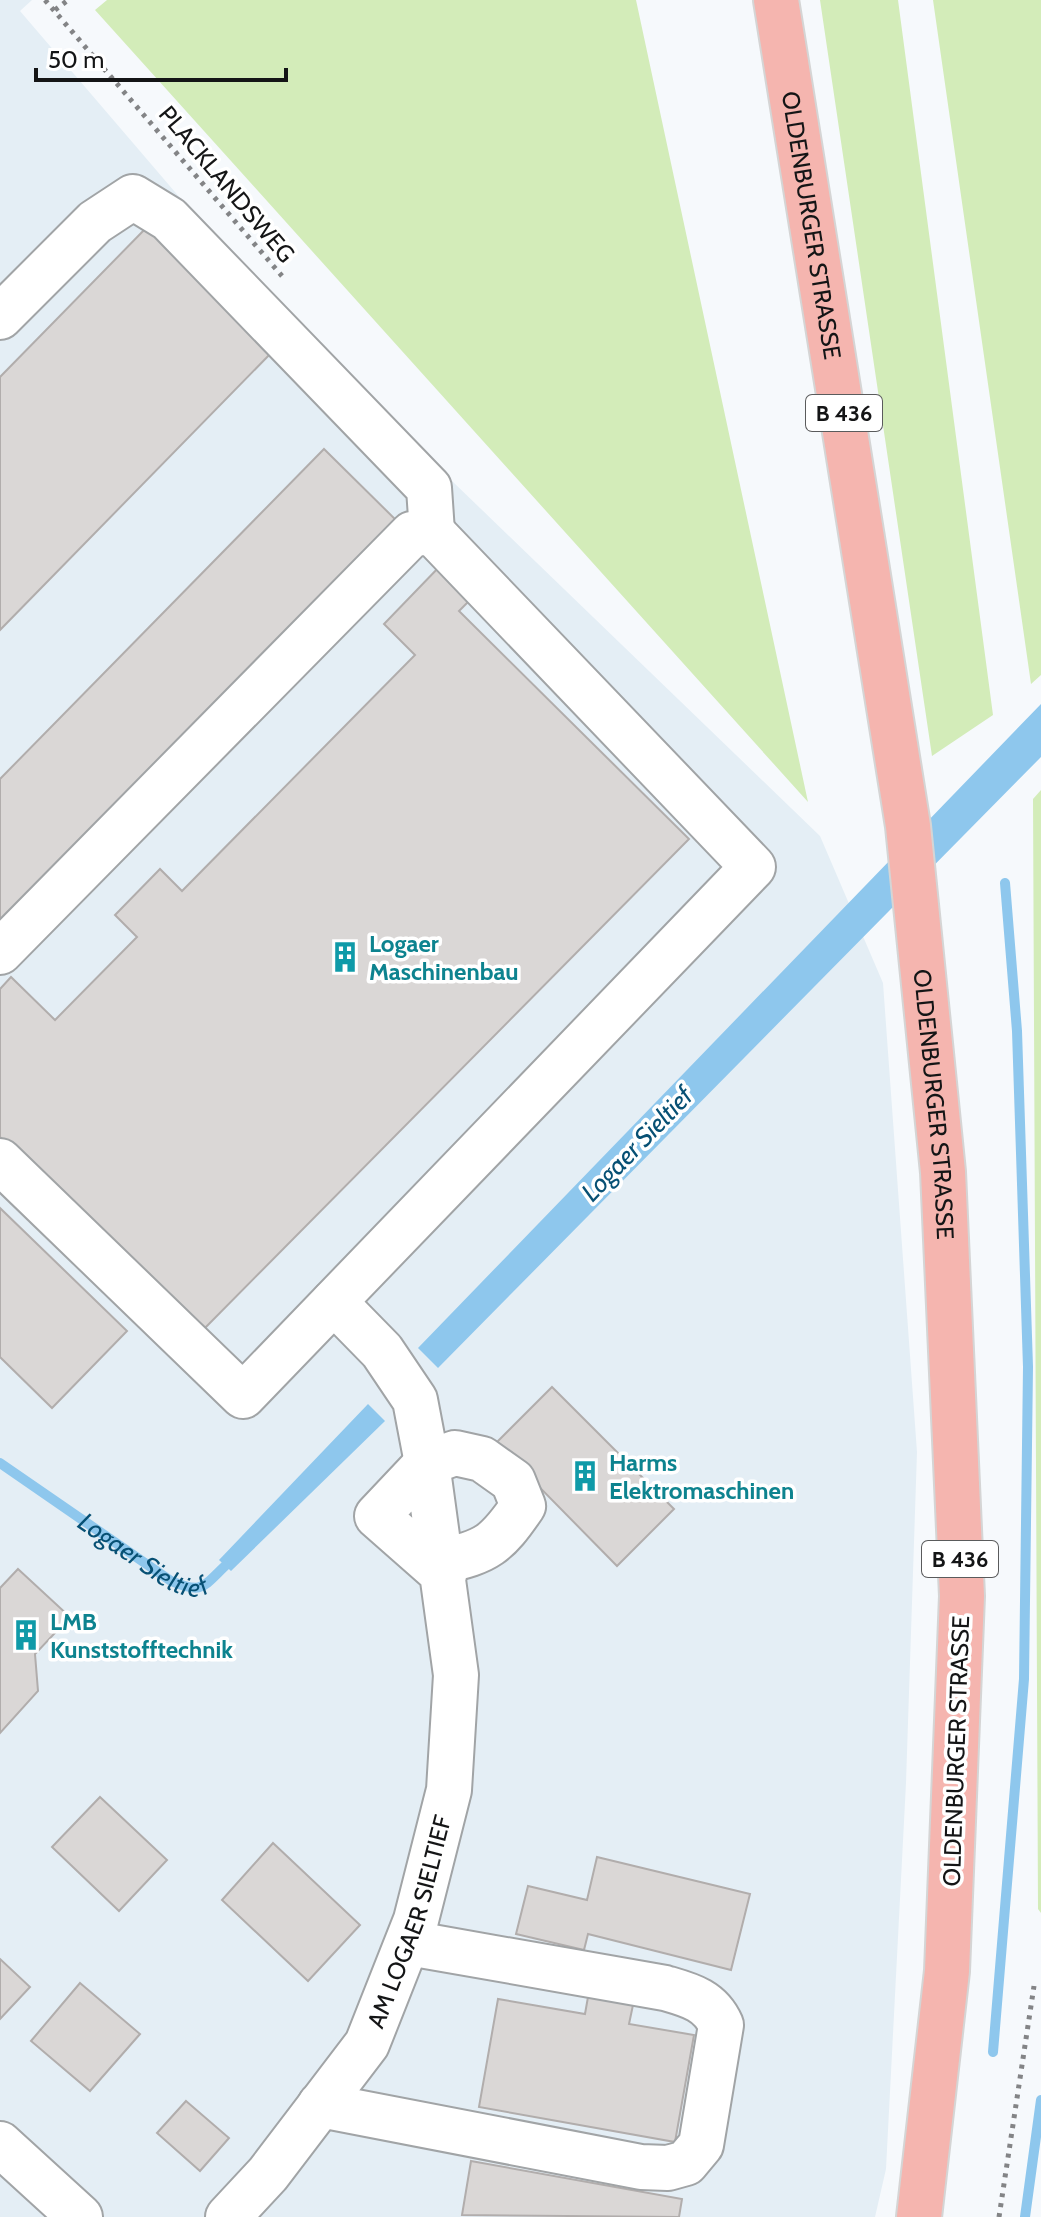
<svg xmlns="http://www.w3.org/2000/svg" width="1041" height="2217" font-family="Cabin,sans-serif">
	<style>
		.built { fill: #e4eef5 }
		.green { fill: #d3ecb9 }
		.water { fill: #8ec7ed }
		.lines { fill: none; stroke-linecap: round; stroke-linejoin: round }
		.stream { stroke: #8ec7ed; stroke-width: 10 }
		.building { fill: #dad7d6; stroke: #b1adac; stroke-width: 2 }
		.minor-casing { stroke: #a1a4a6; stroke-width: 48 }
		.major-casing { stroke: #d5d5d5; stroke-width: 48 }
		.path { stroke: #838486; stroke-width: 5; stroke-dasharray: 4 6; stroke-linecap: butt }
		.minor { stroke: #fff; stroke-width: 44 }
		.major { stroke: #f5b5af; stroke-width: 44 }
		.labels { text-anchor: middle; dominant-baseline: central; stroke-width: 7; stroke-linejoin: round; paint-order: stroke }
		.shield { fill: #fff; stroke: #5a5b5c; stroke-width: 2 }
		.shield-label { font-size: 22px; font-weight: bold; fill: #141516 }
		.street-label { font-size: 24px; fill: #141516; stroke: #fff }
		.culture-label { font-size: 24px; font-weight: bold; fill: #0d838f; stroke: #fff; text-anchor: start }
		.water-label { font-size: 26px; font-style: italic; fill: #075074; stroke: #fff }
	</style>
	<rect width="100%" height="100%" fill="#f6f9fc"/>
	<path class="built" d="M 0,0 L 32,0 L 20,11 L 282,317 L 820,836 L 883,983 L 917,1452 L 906,1783 L 886,2169 L 875,2217 L 0,2217 Z"/>
	<path class="green" d="M 107,0 L 636,0 L 808,802 L 95,10 Z
		M 820,0 L 898,0 L 993,715 L 932,756 Z
		M 933,0 L 1041,0 L 1041,675 L 1031,684 Z
		M 1041,790 L 1041,1913 L 1038,1909 L 1033,799 Z"/>
	<path class="water" d="M 1041,704 L 1041,757 L 438,1368 L 418,1348 Z
		M 368,1404 L 385,1421 L 231,1571 L 219,1560 Z"/>
	<g class="lines">
		<g class="stream">
			<path id="s1" d="M 0,1463 L 171,1581 C 202,1594 202,1588 225,1566"/>
			<path d="M 993,2052 L 1024,1679 L 1028,1367 L 1017,1031 L 1005,883"/>
			<path d="M 1025,2217 L 1041,2100"/>
		</g>
	</g>
	<path class="building" d="M 149,225 L 275,349 L 0,630 L 0,377 Z
		M 324,449 L 404,528 L 0,939 L 0,779 Z
		M 442,564 L 474,596 L 459,611 L 689,839 L 199,1334 L 0,1137 L 0,989 L 11,977 L 55,1020 L 137,937 L 115,915 L 160,869 L 182,891 L 415,655 L 384,624 Z
		M 0,1208 L 127,1331 L 52,1408 L 0,1357 Z
		M 552,1387 L 674,1509 L 617,1566 L 496,1443 Z
		M 18,1569 L 70,1617 L 35,1654 L 38,1691 L 0,1733 L 0,1588 Z
		M 100,1797 L 167,1860 L 119,1911 L 52,1847 Z
		M 273,1843 L 360,1925 L 308,1981 L 222,1900 Z
		M 597,1857 L 750,1894 L 731,1970 L 588,1934 L 584,1950 L 516,1934 L 528,1886 L 587,1900 Z
		M 0,1959 L 30,1987 L 0,2019 Z
		M 80,1983 L 140,2034 L 90,2091 L 31,2041 Z
		M 588,1997 L 633,2005 L 629,2024 L 694,2035 L 675,2142 L 479,2107 L 498,1999 L 585,2014 Z
		M 186,2101 L 229,2138 L 200,2171 L 157,2133 Z
		M 471,2161 L 682,2199 L 679,2217 L 462,2215 Z"/>
	<g class="lines">
		<defs>
			<g id="minor">
				<path d="M 0,317 L 95,222 L 133,197 L 169,219 L 429,488 L 432,532"/>
				<path d="M 0,952 L 412,534 L 432,532 L 753,867 L 243,1396 L 0,1161"/>
				<path d="M 334,1302 L 382,1351 L 415,1400 L 427,1463 L 455,1453 L 482,1459 L 513,1481 L 523,1506 C 497,1544 487,1552 442,1561"/>
				<path d="M 320,2105 L 641,2167 L 668,2168 L 686,2163 L 701,2145 L 721,2025 C 710,2000 689,1995 665,1988 L 409,1943"/>
				<path d="M 0,2144 L 80,2217"/>
				<path id="s2" d="M 228,2217 L 268,2174 L 367,2044 L 416,1920 L 449,1790 L 456,1675 L 427,1463 L 377,1516 L 444,1575"/>
			</g>
			<g id="major">
				<path id="s3" d="M 776,0 L 908,826 L 943,1172 L 962,1596 L 947,1971 L 919,2217"/>
			</g>
		</defs>
		<use href="#minor" class="minor-casing"/>
		<use href="#major" class="major-casing"/>
		<path class="path" d="M 45,0 L 282,276
			M 55,10 L 68,0
			M 999,2217 L 1034,1986"/>
		<use href="#minor" class="minor"/>
		<use href="#major" class="major"/>
	</g>
	<defs>
		<symbol id="building-bare" viewBox="-9 -9 18 18"><path d="M-4-6H4V6H1V3H-1V6H-4ZM-2.5-4.3h1.7v1.8h-1.7ZM.8-4.3h1.7v1.8H.8ZM-2.5-1h1.7V.8h-1.7ZM.8-1h1.7V.8H.8Z" fill="#0f9aa8" stroke="#fff" stroke-width="2.5" paint-order="stroke"/></symbol>
	</defs>
	<g fill-rule="evenodd">
		<use href="#building-bare" x="323" y="935" width="44" height="44"/>
		<use href="#building-bare" x="563" y="1454" width="44" height="44"/>
		<use href="#building-bare" x="4" y="1613" width="44" height="44"/>
	</g>
	<g class="labels">
		<g class="shield">
			<rect x="806" y="395" width="76" height="36" rx="6"/>
			<rect x="922" y="1541" width="76" height="36" rx="6"/>
		</g>
		<g class="shield-label">
			<text x="844" y="413">B 436</text>
			<text x="960" y="1559">B 436</text>
		</g>
		<g class="street-label">
			<text transform="translate(227 184) rotate(50)">PLACKLANDSWEG</text>
			<text stroke="none"><textPath href="#s3" startOffset="228">OLDENBURGER STRASSE</textPath></text>
			<text stroke="none"><textPath href="#s3" startOffset="1116">OLDENBURGER STRASSE</textPath></text>
			<text transform="translate(956 1751) rotate(-88)">OLDENBURGER STRASSE</text>
			<text stroke="none"><textPath href="#s2" startOffset="352">AM LOGAER SIELTIEF</textPath></text>
		</g>
		<g class="culture-label">
			<text x="369" y="943">Logaer<tspan x="369" dy="28">Maschinenbau</tspan></text>
			<text x="609" y="1462">Harms<tspan x="609" dy="28">Elektromaschinen</tspan></text>
			<text x="50" y="1621">LMB<tspan x="50" dy="28">Kunststofftechnik</tspan></text>
		</g>
		<g class="water-label">
			<text transform="translate(637 1144) rotate(-46)">Logaer Sieltief</text>
			<text stroke="none"><textPath href="#s1" startOffset="172">Logaer Sieltief</textPath></text>
		</g>
	</g>
	<path d="M36 68v12h250v-12" fill="none" stroke="#141516" stroke-width="4"/>
	<text x="48" y="68" font-size="24" fill="#141516" stroke="#ffffff" stroke-width="6" paint-order="stroke">50 m</text>
</svg>
